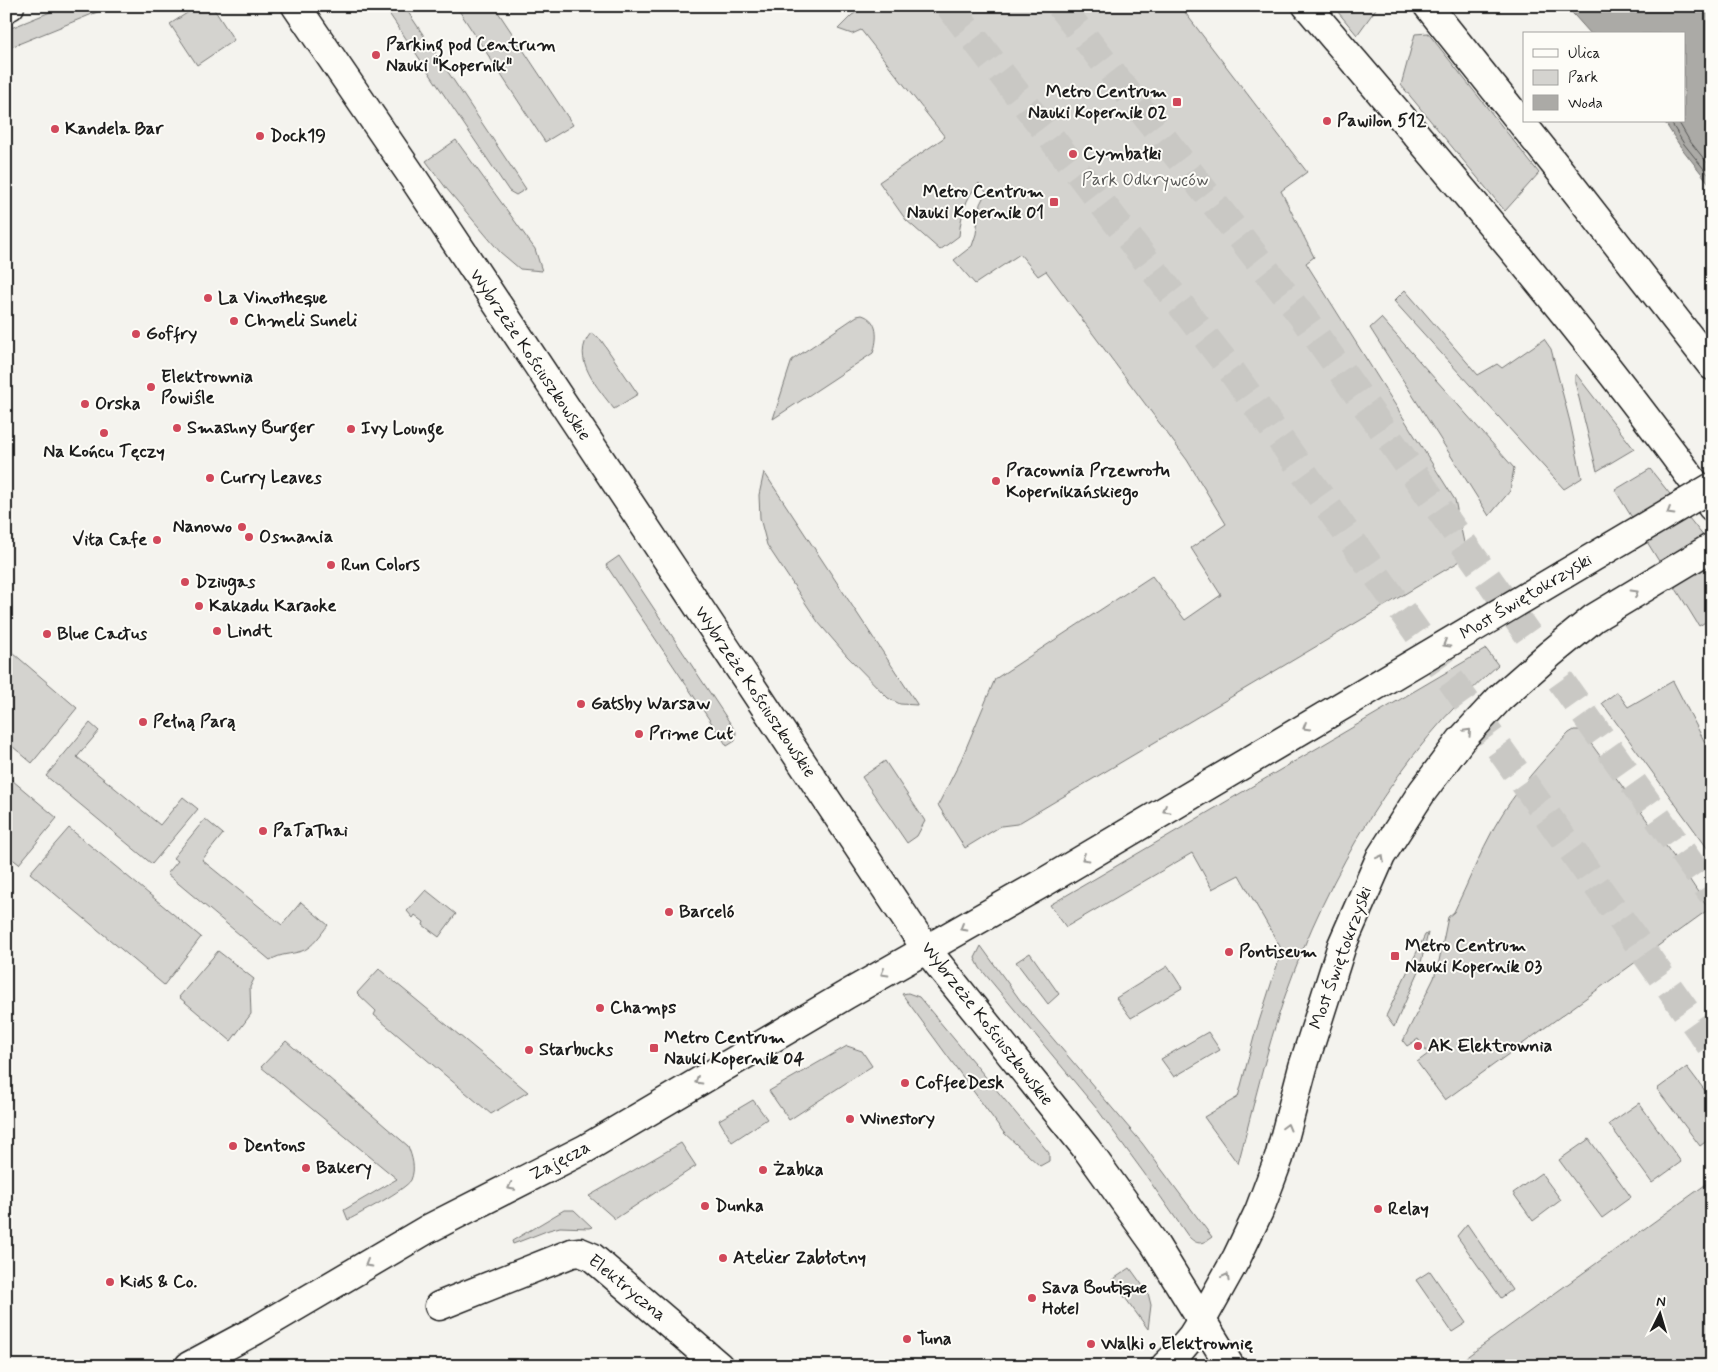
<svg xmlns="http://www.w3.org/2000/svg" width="1718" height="1372" font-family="Mynerve,sans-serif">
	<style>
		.green { fill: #d4d3cf; stroke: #787876 }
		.water { fill: #abaaa6; stroke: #72716f }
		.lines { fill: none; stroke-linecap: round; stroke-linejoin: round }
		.shore { stroke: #555553; stroke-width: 1 }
		.primary-tunnel { stroke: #c9c8c4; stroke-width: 28; stroke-dasharray: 28 14; stroke-linecap: butt }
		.street-casing { stroke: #1c1c1c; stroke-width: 31 }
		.secondary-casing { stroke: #1c1c1c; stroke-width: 31 }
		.street { stroke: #fdfcf7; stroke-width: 28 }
		.secondary { stroke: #fdfcf7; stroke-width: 28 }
		.secondary-bridge-casing { stroke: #1c1c1c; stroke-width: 31; stroke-linecap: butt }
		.secondary-bridge { stroke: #fdfcf7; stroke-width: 28 }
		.oneway { stroke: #989794 }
		.poi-dot { fill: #d1495b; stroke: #fdfcf7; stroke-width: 2 }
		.labels { text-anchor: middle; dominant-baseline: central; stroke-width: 4; stroke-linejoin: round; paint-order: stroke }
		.poi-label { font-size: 18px; font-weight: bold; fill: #1c1c1c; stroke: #fdfcf7; text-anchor: start }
		.park-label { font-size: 18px; fill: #5c5c5b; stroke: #fdfcf7 }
		.street-label { font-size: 18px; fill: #1c1c1c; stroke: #fdfcf7 }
	</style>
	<rect width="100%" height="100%" fill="#f4f3ee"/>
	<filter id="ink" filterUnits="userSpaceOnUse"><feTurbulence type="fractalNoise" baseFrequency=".02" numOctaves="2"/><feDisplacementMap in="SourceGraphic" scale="10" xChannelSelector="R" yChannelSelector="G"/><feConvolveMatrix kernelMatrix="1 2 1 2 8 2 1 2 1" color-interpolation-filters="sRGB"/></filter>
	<g filter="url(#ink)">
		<path class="green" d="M 65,6 L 112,6 L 6,49 L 6,30 Z
			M 198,6 L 212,6 L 234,40 L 197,65 L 170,24 Z
			M 384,6 L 404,6 L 526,189 L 516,195 L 509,191 Z
			M 456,6 L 494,6 L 573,125 L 545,142 Z
			M 867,6 L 1180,6 L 1307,172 L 1281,191 L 1314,257 L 1306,263 L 1455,500 L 1467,557 L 1017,824 L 1001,826 L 965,848 L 938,805 L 961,760 L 995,679 L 1152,576 L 1185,620 L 1221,595 L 1191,548 L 1226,524 L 1187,460 L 1046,271 L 1038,276 L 1020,254 L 975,284 L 954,260 L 972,246 L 976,234 L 980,204 L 986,192 L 979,183 C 965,198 961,216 959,236 L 940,250 L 906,220 L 879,182 L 945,137 L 861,30 L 852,34 L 838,29 L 852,15 Z
			M 1333,6 L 1378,6 L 1357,35 Z
			M 1428,33 L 1539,173 L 1505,211 L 1401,85 L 1415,34 Z
			M 456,140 L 535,249 L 542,271 L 520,269 L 500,252 L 446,188 L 426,161 Z
			M 1405,290 L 1478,375 L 1497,364 L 1502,368 L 1544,339 L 1551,349 L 1570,422 L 1582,478 L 1564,489 L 1394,301 Z
			M 862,315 C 879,320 878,339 873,353 L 773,419 L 792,360 L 857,316 Z
			M 1381,318 L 1514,468 L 1510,491 L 1489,516 L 1370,328 Z
			M 591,333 L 601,340 L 638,394 L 614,409 C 599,389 569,358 591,333 Z
			M 1576,374 L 1634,449 L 1597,471 L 1575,382 L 1575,375 Z
			M 1650,469 L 1712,547 L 1712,618 L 1699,626 L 1615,490 Z
			M 764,472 L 917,704 L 917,705 L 900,704 L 888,698 L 847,656 L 818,622 L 767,545 L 760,518 L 759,495 Z
			M 619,556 L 736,732 L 735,741 L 727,746 L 606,565 Z
			M 6,647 L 77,708 L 32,763 L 6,741 Z
			M 1486,649 L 1498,665 C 1398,753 1329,872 1285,996 C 1266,1051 1253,1108 1238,1164 L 1204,1117 L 1238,1097 L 1254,1037 L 1282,950 L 1239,875 L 1212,889 L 1192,853 L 1066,927 L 1050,905 Z
			M 1673,681 L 1712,756 L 1712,847 L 1708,849 L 1602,703 L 1617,692 L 1628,707 Z
			M 90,723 L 99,731 L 77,757 L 160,825 L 183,797 L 198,809 L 152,864 L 46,776 Z
			M 1574,730 L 1579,730 L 1584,734 L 1682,868 L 1709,909 L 1445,1100 L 1417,1062 L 1428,1054 L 1418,1039 L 1407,1046 L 1403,1041 L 1434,978 L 1439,961 L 1448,917 L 1454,912 C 1468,883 1480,853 1495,826 C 1515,791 1542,761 1569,733 Z
			M 885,761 L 925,821 L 917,836 L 907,843 L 862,777 Z
			M 6,775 L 57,818 L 19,864 L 6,854 Z
			M 205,819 L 223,834 L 202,860 L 282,925 L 301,902 L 328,925 C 321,934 313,947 302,951 C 289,955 283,953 270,960 L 167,874 L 178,861 L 173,858 Z
			M 69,828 L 201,937 L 164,985 L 30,873 Z
			M 426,890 L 456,914 L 439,937 L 423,925 L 424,922 L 415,915 L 413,918 L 407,911 Z
			M 1428,933 L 1419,971 L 1394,1027 L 1386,1016 L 1425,935 Z
			M 981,946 L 1020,1000 L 1142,1143 L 1212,1237 C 1201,1245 1197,1245 1188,1236 L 1144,1173 L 1097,1109 L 980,968 L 975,958 Z
			M 218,951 L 254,979 L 250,987 L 251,1014 L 231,1041 L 179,997 Z
			M 1030,953 L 1059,994 L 1048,1004 L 1016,962 Z
			M 1168,966 L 1182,988 L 1131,1018 L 1116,998 Z
			M 379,969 L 528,1092 L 491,1114 L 374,1015 L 376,1011 L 357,993 Z
			M 908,993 L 919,997 L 1049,1153 L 1049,1161 L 1040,1166 L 1004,1133 L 902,994 Z
			M 1208,1032 L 1220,1050 L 1174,1077 L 1161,1059 Z
			M 286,1041 L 408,1146 C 412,1157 416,1168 411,1180 C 405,1190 361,1213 348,1220 L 344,1210 L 397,1179 L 261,1067 Z
			M 847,1046 L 862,1051 L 872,1066 L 789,1120 L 769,1091 Z
			M 1687,1067 L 1712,1100 L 1712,1137 L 1700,1146 L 1657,1089 Z
			M 753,1100 L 767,1119 L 732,1142 L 719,1120 Z
			M 1639,1103 L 1681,1162 L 1652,1183 L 1609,1124 Z
			M 1589,1139 L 1631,1197 L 1602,1218 L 1559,1160 Z
			M 681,1143 L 696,1166 L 615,1219 L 589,1196 Z
			M 1541,1173 L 1561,1200 L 1533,1221 L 1513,1193 Z
			M 1712,1180 L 1712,1366 L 1454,1366 Z
			M 564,1210 L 574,1210 L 592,1227 L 589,1228 L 560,1227 L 549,1230 L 513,1244 L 512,1241 Z
			M 1467,1224 L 1512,1290 L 1501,1298 L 1457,1236 Z
			M 1130,1268 L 1148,1293 L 1151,1305 L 1148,1329 L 1112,1280 Z
			M 1430,1271 L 1466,1323 L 1452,1332 L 1416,1280 Z"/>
		<path class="water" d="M 1566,6 L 1712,6 L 1712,187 L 1680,146 L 1664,121 L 1684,121 L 1684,34 L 1591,34 Z"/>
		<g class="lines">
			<path class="shore" d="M 1670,121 L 1684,144 L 1712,179
				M 1678,121 L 1689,140 L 1712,169"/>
			<path class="primary-tunnel" d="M 949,6 L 1228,366 L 1712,1048
				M 1060,6 L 1302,316 L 1712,894"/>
			<defs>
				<path id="street" d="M 296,6 L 410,173 L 926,949 L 1086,1148 L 1154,1243 L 1230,1366
					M 1307,6 C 1446,170 1587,332 1712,507
					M 1428,6 L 1553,162 L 1712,366
					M 6,8 L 10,6
					M 439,1306 L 572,1253 L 580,1252 L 592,1257 L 719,1366"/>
				<path id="secondary" d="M 189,1366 L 256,1330 L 426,1230 L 585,1149 L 846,995 L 1048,880 L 1563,575
					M 1165,1366 L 1176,1355 L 1192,1336 L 1202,1320 L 1237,1257 L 1259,1211 L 1279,1158 L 1303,1067 L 1342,945 L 1381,856 L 1422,792 L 1461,740 L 1500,698 L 1550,654 L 1594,618 L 1712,547"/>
			</defs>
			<use href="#street" class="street-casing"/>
			<use href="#secondary" class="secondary-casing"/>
			<use href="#street" class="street"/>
			<use href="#secondary" class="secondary"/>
			<defs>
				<path id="secondary-bridge" d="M 1563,575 L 1712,487"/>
			</defs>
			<use href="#secondary-bridge" class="secondary-bridge-casing"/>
			<use href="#secondary-bridge" class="secondary-bridge"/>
		</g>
		<defs><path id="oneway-chevron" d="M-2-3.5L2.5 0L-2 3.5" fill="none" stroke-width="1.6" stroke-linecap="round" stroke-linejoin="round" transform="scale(1.25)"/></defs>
		<g class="oneway">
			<use href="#oneway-chevron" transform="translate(1670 512) rotate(149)"/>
			<use href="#oneway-chevron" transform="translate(1635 593) rotate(-31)"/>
			<use href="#oneway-chevron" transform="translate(1446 644) rotate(149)"/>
			<use href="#oneway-chevron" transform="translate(1306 727) rotate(149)"/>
			<use href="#oneway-chevron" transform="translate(1468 732) rotate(-47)"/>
			<use href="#oneway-chevron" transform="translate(1166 810) rotate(149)"/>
			<use href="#oneway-chevron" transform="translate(1085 858) rotate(149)"/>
			<use href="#oneway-chevron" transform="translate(1381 858) rotate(-62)"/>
			<use href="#oneway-chevron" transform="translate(963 928) rotate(150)"/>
			<use href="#oneway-chevron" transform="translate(884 973) rotate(150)"/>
			<use href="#oneway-chevron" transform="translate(698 1081) rotate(150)"/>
			<use href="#oneway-chevron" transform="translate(1287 1127) rotate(-75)"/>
			<use href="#oneway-chevron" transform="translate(511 1187) rotate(153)"/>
			<use href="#oneway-chevron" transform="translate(368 1264) rotate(150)"/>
			<use href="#oneway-chevron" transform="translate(1226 1277) rotate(-61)"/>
		</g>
	</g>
	<g class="poi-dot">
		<circle cx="376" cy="55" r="5"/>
		<rect x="1172" y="97" width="10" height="10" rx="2.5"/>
		<circle cx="1327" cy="121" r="5"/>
		<circle cx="55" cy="129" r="5"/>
		<circle cx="260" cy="136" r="5"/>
		<circle cx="1073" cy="154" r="5"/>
		<rect x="1049" y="197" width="10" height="10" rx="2.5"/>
		<circle cx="208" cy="298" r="5"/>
		<circle cx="234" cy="321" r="5"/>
		<circle cx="136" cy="334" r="5"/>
		<circle cx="151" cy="387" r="5"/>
		<circle cx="85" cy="404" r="5"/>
		<circle cx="177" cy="428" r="5"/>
		<circle cx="351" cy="429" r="5"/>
		<circle cx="104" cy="433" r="5"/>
		<circle cx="210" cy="478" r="5"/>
		<circle cx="996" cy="481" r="5"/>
		<circle cx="242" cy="527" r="5"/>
		<circle cx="249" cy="537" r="5"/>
		<circle cx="157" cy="540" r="5"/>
		<circle cx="331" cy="565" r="5"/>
		<circle cx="185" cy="582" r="5"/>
		<circle cx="199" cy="606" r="5"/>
		<circle cx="217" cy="631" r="5"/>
		<circle cx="47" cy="634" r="5"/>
		<circle cx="581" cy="704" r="5"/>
		<circle cx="143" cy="722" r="5"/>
		<circle cx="639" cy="734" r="5"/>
		<circle cx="263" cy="831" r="5"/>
		<circle cx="669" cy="912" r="5"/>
		<circle cx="1229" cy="952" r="5"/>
		<rect x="1390" y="951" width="10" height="10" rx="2.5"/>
		<circle cx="600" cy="1008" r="5"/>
		<circle cx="1418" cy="1046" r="5"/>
		<rect x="649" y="1043" width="10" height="10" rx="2.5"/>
		<circle cx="529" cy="1050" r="5"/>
		<circle cx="905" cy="1083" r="5"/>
		<circle cx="850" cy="1119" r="5"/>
		<circle cx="233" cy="1146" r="5"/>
		<circle cx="306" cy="1168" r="5"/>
		<circle cx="763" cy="1170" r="5"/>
		<circle cx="705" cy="1206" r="5"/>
		<circle cx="1378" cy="1209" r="5"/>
		<circle cx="723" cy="1258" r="5"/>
		<circle cx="110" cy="1282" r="5"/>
		<circle cx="1032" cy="1298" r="5"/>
		<circle cx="907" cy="1339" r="5"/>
		<circle cx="1091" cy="1344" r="5"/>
	</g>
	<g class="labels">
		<g class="poi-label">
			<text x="386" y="45">Parking pod Centrum<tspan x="386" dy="21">Nauki "Kopernik"</tspan></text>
			<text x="1167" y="92" text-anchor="end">Metro Centrum<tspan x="1167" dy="21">Nauki Kopernik 02</tspan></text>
			<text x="1337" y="121">Pawilon 512</text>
			<text x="65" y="129">Kandela Bar</text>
			<text x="270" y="136">Dock19</text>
			<text x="1083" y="154">Cymbałki</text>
			<text x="1044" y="192" text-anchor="end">Metro Centrum<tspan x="1044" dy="21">Nauki Kopernik 01</tspan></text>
			<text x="218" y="298">La Vinotheque</text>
			<text x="244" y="321">Chmeli Suneli</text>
			<text x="146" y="334">Goffry</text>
			<text x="161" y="377">Elektrownia<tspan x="161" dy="21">Powiśle</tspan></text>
			<text x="95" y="404">Orska</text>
			<text x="187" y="428">Smashny Burger</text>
			<text x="361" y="429">Ivy Lounge</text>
			<text x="104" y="452" text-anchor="middle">Na Końcu Tęczy</text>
			<text x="1006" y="471">Pracownia Przewrotu<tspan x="1006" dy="21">Kopernikańskiego</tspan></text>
			<text x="220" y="478">Curry Leaves</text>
			<text x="232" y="527" text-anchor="end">Nanowo</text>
			<text x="259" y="537">Osmania</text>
			<text x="147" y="540" text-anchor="end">Vita Cafe</text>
			<text x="341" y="565">Run Colors</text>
			<text x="195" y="582">Dziugas</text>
			<text x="209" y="606">Kakadu Karaoke</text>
			<text x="227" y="631">Lindt</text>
			<text x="57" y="634">Blue Cactus</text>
			<text x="591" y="704">Gatsby Warsaw</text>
			<text x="153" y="722">Pełną Parą</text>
			<text x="649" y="734">Prime Cut</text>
			<text x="273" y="831">PaTaThai</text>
			<text x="679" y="912">Barceló</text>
			<text x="1405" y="946">Metro Centrum<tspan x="1405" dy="21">Nauki Kopernik 03</tspan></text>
			<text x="1239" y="952">Pontiseum</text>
			<text x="610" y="1008">Champs</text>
			<text x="664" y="1038">Metro Centrum<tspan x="664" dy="21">Nauki Kopernik 04</tspan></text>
			<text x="1428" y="1046">AK Elektrownia</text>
			<text x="539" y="1050">Starbucks</text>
			<text x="915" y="1083">CoffeeDesk</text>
			<text x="860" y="1119">Winestory</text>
			<text x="243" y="1146">Dentons</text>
			<text x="316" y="1168">Bakery</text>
			<text x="773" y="1170">Żabka</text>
			<text x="715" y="1206">Dunka</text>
			<text x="1388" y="1209">Relay</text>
			<text x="733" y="1258">Atelier Zabłotny</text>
			<text x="120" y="1282">Kids &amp; Co.</text>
			<text x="1042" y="1288">Sava Boutique<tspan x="1042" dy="21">Hotel</tspan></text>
			<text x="917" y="1339">Tuna</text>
			<text x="1101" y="1344">Walki o Elektrownię</text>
		</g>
		<g class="park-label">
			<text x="1145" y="180">Park Odkrywców</text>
		</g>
		<g class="street-label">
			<text transform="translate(530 355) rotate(56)">Wybrzeże Kościuszkowskie</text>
			<text transform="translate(1526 597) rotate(-31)">Most Świętokrzyski</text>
			<text transform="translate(755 692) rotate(56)">Wybrzeże Kościuszkowskie</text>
			<text transform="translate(1341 958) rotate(-70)">Most Świętokrzyski</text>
			<text transform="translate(987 1024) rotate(52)">Wybrzeże Kościuszkowskie</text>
			<text transform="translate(560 1161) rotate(-28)">Zajęcza</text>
			<text transform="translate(627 1288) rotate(39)">Elektryczna</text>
		</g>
	</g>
	<rect width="1718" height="1372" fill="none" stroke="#fdfcf7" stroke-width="25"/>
	<rect x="12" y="12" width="1693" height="1347" fill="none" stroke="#1c1c1c" stroke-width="2" filter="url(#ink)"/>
	<rect x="1523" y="32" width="162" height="90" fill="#fdfcf7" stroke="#a3a29f"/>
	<rect x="1533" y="49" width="25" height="8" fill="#fdfcf7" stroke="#a3a29f"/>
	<text x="1568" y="58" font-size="15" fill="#1c1c1c">Ulica</text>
	<rect x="1533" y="70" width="25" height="15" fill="#d4d3cf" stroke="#a3a29f"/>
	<text x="1568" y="82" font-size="15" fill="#1c1c1c">Park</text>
	<rect x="1533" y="95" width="25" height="15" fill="#abaaa6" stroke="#a3a29f"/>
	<text x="1568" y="108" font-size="15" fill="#1c1c1c">Woda</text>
	<g transform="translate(1660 1314) rotate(5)" stroke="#fdfcf7" stroke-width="4" paint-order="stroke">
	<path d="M0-4L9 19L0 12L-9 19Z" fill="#1c1c1c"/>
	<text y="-8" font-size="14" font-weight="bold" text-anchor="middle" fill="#1c1c1c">N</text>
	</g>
</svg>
